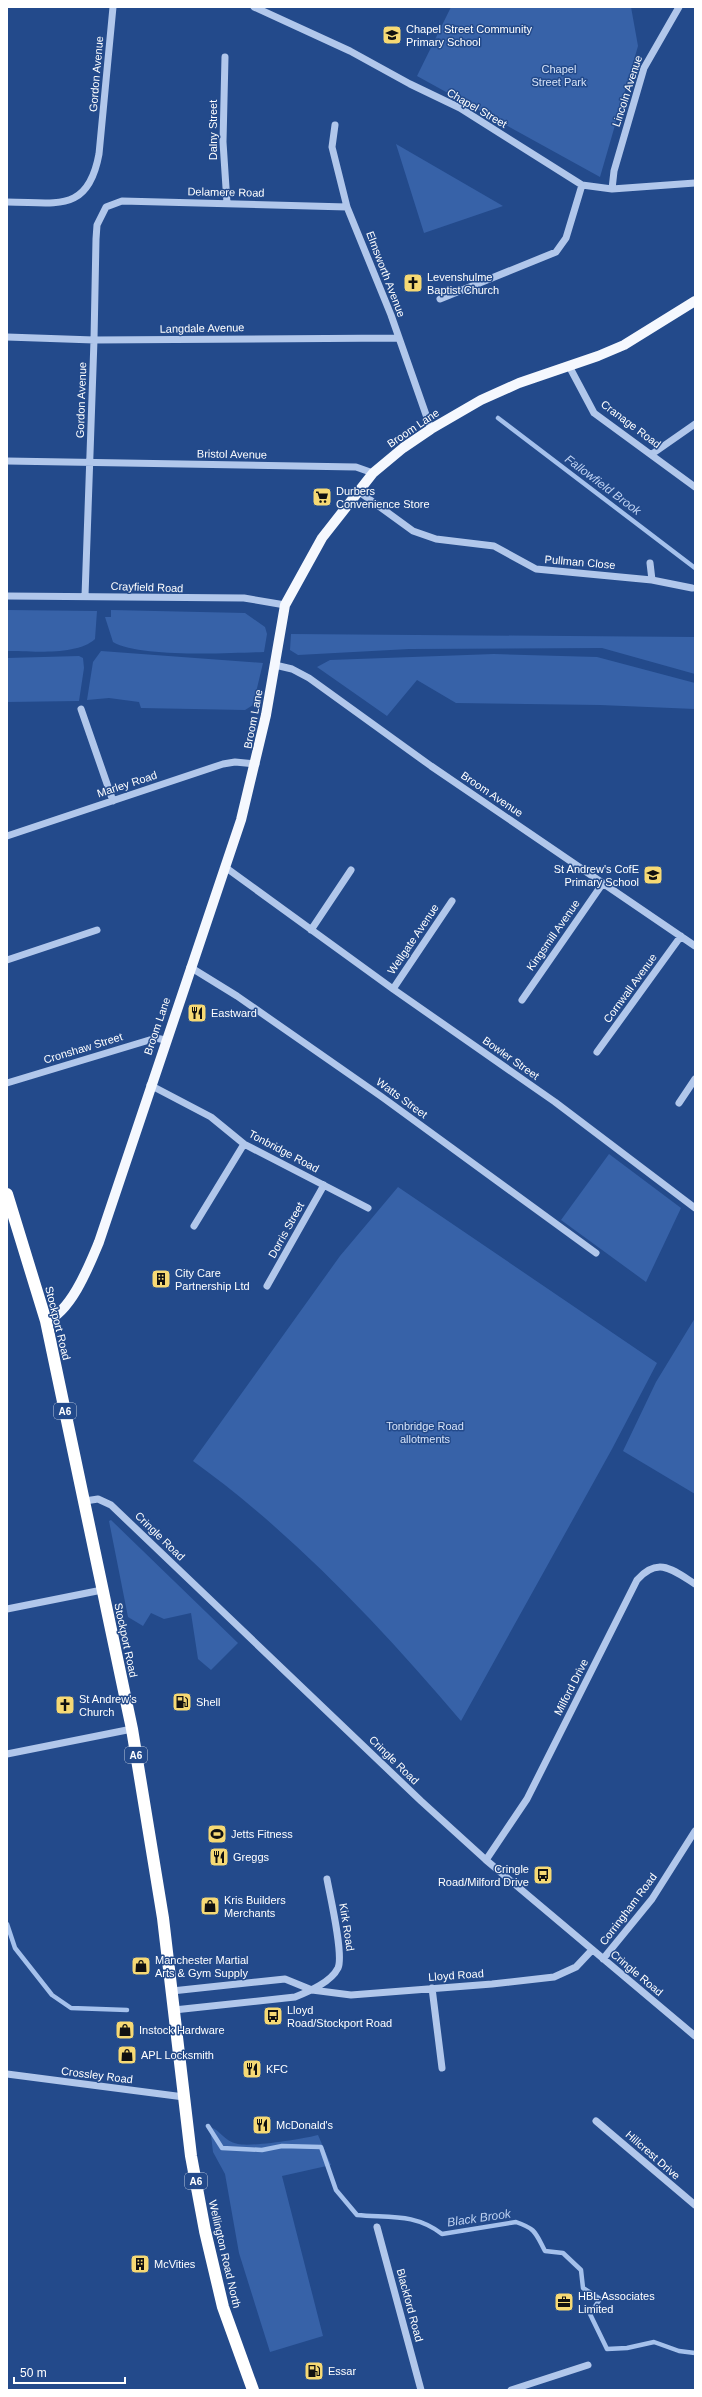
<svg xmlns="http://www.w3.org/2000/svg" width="702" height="2397" font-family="Helvetica,sans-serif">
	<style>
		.green { fill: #3762a8 }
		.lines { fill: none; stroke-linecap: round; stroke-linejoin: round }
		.stream { stroke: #a5c1ec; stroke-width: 4.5 }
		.minor { stroke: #b1c7eb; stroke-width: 7 }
		.major { stroke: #f5f8fe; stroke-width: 10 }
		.highway { stroke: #fff; stroke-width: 12 }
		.labels { text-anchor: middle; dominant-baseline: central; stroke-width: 3; stroke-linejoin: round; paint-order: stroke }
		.shield { fill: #234a8b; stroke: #bdc9dc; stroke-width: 1 }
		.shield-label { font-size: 10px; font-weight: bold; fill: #fff }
		.poi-label { font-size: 11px; fill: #fff; stroke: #234a8b; text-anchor: start }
		.park-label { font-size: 11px; fill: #d6e3f8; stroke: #234a8b }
		.street-label { font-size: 11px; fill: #fff; stroke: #234a8b }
		.water-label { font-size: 12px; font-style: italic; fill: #bdd1f2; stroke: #234a8b }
	</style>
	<rect width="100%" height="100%" fill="#234a8b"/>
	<path class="green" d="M 451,7 L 631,7 L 638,46 L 600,177 L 417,76 Z
		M 396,144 L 503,206 L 424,233 Z
		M 7,610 L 97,611 L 95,639 C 77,656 31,651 7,651 Z
		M 111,610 L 245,613 L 265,627 L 267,634 L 264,652 C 230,653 140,658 113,642 L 105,617 L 111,617 Z
		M 291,634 L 695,637 L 695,674 L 602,648 L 409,649 L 298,655 L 290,650 Z
		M 101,651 L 263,663 L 253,705 L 245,710 L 141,708 L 139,702 L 109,698 L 87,700 L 93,662 Z
		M 494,654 L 597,657 L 695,683 L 695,709 L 600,705 L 456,703 L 417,680 L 387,716 L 317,667 L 330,660 Z
		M 79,656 L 83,658 L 84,668 L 79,701 L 7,702 L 7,658 Z
		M 609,1154 L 681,1208 L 646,1282 L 561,1220 Z
		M 398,1187 L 657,1363 L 612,1449 L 461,1721 C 381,1627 294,1534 193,1461 L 340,1256 Z
		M 695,1318 L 695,1494 L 623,1451 L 656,1382 Z
		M 111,1520 L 238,1643 L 211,1670 L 198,1659 L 191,1613 L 164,1619 L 151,1613 L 143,1626 L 128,1617 L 109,1521 Z
		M 210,2127 C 221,2130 223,2141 238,2144 C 252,2147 303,2139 318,2135 L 331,2165 L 282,2176 L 323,2336 L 270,2352 L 239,2253 L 225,2174 L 213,2152 Z"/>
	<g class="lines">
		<path class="stream" d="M 498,418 L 695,568
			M 7,1924 L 15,1948 L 52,1995 L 71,2008 L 127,2010
			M 208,2126 L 222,2148 L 262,2150 L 282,2146 L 321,2147 L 336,2190 L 357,2215 C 389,2218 415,2213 442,2234 L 516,2222 C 536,2229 535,2232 545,2251 L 563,2253 L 581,2270 L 583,2288 L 600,2299 L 590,2314 L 607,2349 L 627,2348 L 654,2342 L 679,2351 L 695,2353"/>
		<path class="minor" d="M 254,7 L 350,51 L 410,84 L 460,108 L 582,185 L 612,189 L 695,183
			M 225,57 L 223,142 L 227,203
			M 335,125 L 332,147 L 347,207 L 391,315 L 431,429
			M 612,189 L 614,171 L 644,68 L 679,7
			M 7,202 C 56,202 88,214 99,154 L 113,7
			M 440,299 L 556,252 L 566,238 L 582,185
			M 7,337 L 94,340 L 398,338
			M 569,366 L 594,413 L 695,487
			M 652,454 L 695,424
			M 7,461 L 356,467 L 373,473
			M 358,491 L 413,531 L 436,539 L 494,546 L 536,569 L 652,580 L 692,588
			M 650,563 L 652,580
			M 7,596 L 244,598 L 285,605
			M 85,596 L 94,340 L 96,239 L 97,225 L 106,207 L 122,201 L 347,207
			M 275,665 L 292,669 L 309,678 L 431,766 L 695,946
			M 81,709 L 113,801
			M 7,836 L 223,764 L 235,762 L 256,764
			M 225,867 L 393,989 L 555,1102 L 695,1208
			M 311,930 L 351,870
			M 7,960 L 97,930
			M 190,967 L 237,996 L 382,1097 L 596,1253
			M 393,989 L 452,901
			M 522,1000 L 603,883
			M 597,1052 L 681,936
			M 7,1083 L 156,1038 L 165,1040
			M 150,1085 L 211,1117 L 244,1144 L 368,1208
			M 679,1103 L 695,1079
			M 194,1226 L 244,1144
			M 267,1286 L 324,1185
			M 85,1501 L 98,1499 L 111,1505 L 421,1801 L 486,1860 L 695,2036
			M 7,1609 L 102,1590
			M 7,1754 L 132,1729
			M 486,1860 L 527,1799 L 637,1580 C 658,1556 673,1570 695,1584
			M 603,1959 L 652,1899 L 695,1831
			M 432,1988 L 442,2068
			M 172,1991 L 285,1979 L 312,1990 L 351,1995 L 492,1984 L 554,1977 L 576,1967 L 592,1950
			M 174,2010 L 295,1997 C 310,1991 331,1982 338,1968 C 344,1955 330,1896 327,1879
			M 7,2074 L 184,2097
			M 596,2121 L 695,2205
			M 377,2227 L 421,2390
			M 511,2390 L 588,2365"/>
		<path class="major" d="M 46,1321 C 71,1312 89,1266 99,1242 L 241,820 L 266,715 L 285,605 L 322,538 L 373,473 L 403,448 L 431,429 L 481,400 L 519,383 L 598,356 L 624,345 L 695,301"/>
		<path class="highway" d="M 7,1194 L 46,1321 L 132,1729 L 163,1918 L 191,2156 L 205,2231 L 223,2307 L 253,2390"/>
	</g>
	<defs>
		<symbol id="school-square" viewBox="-11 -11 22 22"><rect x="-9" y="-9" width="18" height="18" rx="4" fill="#f6d974" stroke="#234a8b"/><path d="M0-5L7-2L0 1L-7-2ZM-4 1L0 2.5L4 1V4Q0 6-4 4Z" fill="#111"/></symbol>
		<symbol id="church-square" viewBox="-11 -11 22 22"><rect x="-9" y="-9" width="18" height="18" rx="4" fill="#f6d974" stroke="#234a8b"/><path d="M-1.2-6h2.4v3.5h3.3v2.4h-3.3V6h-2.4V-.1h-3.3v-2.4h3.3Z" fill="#111"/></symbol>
		<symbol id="supermarket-square" viewBox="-11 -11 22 22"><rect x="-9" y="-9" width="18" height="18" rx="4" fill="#f6d974" stroke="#234a8b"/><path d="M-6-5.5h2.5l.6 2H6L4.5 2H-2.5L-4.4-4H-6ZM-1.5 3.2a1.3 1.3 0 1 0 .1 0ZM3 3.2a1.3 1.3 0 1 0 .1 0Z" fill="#111"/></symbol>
		<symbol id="restaurant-square" viewBox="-11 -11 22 22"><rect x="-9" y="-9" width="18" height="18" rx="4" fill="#f6d974" stroke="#234a8b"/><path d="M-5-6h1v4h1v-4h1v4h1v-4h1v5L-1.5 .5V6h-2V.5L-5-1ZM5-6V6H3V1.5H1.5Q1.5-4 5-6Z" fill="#111"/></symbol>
		<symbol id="building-square" viewBox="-11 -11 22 22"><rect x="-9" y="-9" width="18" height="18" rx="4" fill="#f6d974" stroke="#234a8b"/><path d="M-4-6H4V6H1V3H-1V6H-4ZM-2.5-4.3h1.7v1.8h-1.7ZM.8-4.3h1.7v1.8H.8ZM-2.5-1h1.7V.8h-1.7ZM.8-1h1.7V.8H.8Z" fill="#111"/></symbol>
		<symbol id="fuel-square" viewBox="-11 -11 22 22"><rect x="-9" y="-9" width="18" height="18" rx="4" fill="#f6d974" stroke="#234a8b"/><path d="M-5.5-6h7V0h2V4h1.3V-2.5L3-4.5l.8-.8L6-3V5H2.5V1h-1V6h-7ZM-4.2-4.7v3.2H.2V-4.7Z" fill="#111"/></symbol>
		<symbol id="stadium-square" viewBox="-11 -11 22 22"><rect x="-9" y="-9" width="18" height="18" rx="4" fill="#f6d974" stroke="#234a8b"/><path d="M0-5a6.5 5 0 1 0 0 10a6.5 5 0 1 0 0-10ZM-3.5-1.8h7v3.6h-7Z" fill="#111"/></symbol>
		<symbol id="bus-square" viewBox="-11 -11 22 22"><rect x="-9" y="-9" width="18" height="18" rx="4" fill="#f6d974" stroke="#234a8b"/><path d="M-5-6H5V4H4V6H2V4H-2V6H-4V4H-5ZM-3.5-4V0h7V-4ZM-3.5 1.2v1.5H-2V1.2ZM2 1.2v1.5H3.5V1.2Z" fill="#111"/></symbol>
		<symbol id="shop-square" viewBox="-11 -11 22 22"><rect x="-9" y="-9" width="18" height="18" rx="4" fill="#f6d974" stroke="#234a8b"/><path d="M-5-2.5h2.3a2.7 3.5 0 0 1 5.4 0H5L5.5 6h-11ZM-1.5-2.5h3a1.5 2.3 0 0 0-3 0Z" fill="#111"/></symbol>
		<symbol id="office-square" viewBox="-11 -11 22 22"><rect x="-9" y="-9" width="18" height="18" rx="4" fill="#f6d974" stroke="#234a8b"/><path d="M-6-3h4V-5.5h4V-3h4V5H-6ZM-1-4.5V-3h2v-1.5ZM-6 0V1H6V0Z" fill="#111"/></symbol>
	</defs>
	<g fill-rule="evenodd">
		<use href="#school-square" x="381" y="24" width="22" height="22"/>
		<use href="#church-square" x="402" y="272" width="22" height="22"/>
		<use href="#supermarket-square" x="311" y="486" width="22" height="22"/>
		<use href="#school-square" x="642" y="864" width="22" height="22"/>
		<use href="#restaurant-square" x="186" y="1002" width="22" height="22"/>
		<use href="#building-square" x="150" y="1268" width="22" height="22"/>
		<use href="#fuel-square" x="171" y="1691" width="22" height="22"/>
		<use href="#church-square" x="54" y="1694" width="22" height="22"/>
		<use href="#stadium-square" x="206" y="1823" width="22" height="22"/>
		<use href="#restaurant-square" x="208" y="1846" width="22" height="22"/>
		<use href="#bus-square" x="532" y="1864" width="22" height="22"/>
		<use href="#shop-square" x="199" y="1895" width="22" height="22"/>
		<use href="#shop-square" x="130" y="1955" width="22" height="22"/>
		<use href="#bus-square" x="262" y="2005" width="22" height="22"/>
		<use href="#shop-square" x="114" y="2019" width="22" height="22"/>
		<use href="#shop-square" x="116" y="2044" width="22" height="22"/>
		<use href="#restaurant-square" x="241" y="2058" width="22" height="22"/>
		<use href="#restaurant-square" x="251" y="2114" width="22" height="22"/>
		<use href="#building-square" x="129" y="2253" width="22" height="22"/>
		<use href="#office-square" x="553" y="2291" width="22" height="22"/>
		<use href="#fuel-square" x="303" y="2360" width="22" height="22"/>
	</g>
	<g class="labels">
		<g class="shield">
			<rect x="54" y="1403" width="22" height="16" rx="3"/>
			<rect x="125" y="1747" width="22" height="16" rx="3"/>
			<rect x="185" y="2173" width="22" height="16" rx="3"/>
		</g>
		<g class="shield-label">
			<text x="65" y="1411">A6</text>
			<text x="136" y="1755">A6</text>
			<text x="196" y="2181">A6</text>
		</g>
		<g class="poi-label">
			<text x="406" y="29">Chapel Street Community<tspan x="406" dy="13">Primary School</tspan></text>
			<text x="427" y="277">Levenshulme<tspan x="427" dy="13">Baptist Church</tspan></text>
			<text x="336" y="491">Durbers<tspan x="336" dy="13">Convenience Store</tspan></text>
			<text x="639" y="869" text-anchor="end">St Andrew's CofE<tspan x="639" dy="13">Primary School</tspan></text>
			<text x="211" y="1013">Eastward</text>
			<text x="175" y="1273">City Care<tspan x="175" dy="13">Partnership Ltd</tspan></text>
			<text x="79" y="1699">St Andrew's<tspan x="79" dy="13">Church</tspan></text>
			<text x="196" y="1702">Shell</text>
			<text x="231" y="1834">Jetts Fitness</text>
			<text x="233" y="1857">Greggs</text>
			<text x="529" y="1869" text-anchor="end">Cringle<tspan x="529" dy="13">Road/Milford Drive</tspan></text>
			<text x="224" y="1900">Kris Builders<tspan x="224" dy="13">Merchants</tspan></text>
			<text x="155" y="1960">Manchester Martial<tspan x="155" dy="13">Arts &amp; Gym Supply</tspan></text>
			<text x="287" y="2010">Lloyd<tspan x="287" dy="13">Road/Stockport Road</tspan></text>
			<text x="139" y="2030">Instock Hardware</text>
			<text x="141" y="2055">APL Locksmith</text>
			<text x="266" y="2069">KFC</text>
			<text x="276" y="2125">McDonald's</text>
			<text x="154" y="2264">McVities</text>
			<text x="578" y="2296">HBL Associates<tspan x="578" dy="13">Limited</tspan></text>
			<text x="328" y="2371">Essar</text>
		</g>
		<g class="park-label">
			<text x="559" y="69">Chapel<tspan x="559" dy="13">Street Park</tspan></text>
			<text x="425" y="1426">Tonbridge Road<tspan x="425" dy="13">allotments</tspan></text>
		</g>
		<g class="street-label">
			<text transform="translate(96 74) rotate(-85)">Gordon Avenue</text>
			<text transform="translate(627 91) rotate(-72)">Lincoln Avenue</text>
			<text transform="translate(477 108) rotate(30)">Chapel Street</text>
			<text transform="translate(213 130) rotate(-90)">Dalny Street</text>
			<text transform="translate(226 192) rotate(1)">Delamere Road</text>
			<text transform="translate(386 274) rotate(69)">Elmsworth Avenue</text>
			<text transform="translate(202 328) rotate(-1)">Langdale Avenue</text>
			<text transform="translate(81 400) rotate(-88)">Gordon Avenue</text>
			<text transform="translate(631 424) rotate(37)">Cranage Road</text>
			<text transform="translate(413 428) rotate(-34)">Broom Lane</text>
			<text transform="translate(232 454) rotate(1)">Bristol Avenue</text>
			<text transform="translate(580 562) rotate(5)">Pullman Close</text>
			<text transform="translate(147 587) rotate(2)">Crayfield Road</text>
			<text transform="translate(253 719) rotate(-79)">Broom Lane</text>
			<text transform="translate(127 784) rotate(-18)">Marley Road</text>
			<text transform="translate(492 794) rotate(34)">Broom Avenue</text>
			<text transform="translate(553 935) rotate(-55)">Kingsmill Avenue</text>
			<text transform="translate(413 939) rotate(-56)">Wellgate Avenue</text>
			<text transform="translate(630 988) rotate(-54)">Cornwall Avenue</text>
			<text transform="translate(157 1026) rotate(-71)">Broom Lane</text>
			<text transform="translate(83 1048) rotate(-17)">Cronshaw Street</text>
			<text transform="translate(511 1058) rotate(35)">Bowler Street</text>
			<text transform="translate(402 1098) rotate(36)">Watts Street</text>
			<text transform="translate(284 1151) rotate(28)">Tonbridge Road</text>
			<text transform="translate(286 1230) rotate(-61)">Dorris Street</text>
			<text transform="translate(58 1323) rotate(76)">Stockport Road</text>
			<text transform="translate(160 1536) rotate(44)">Cringle Road</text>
			<text transform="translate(126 1640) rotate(78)">Stockport Road</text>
			<text transform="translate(571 1687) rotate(-63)">Milford Drive</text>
			<text transform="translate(394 1760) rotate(44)">Cringle Road</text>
			<text transform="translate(628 1909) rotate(-53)">Corringham Road</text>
			<text transform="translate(347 1927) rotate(81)">Kirk Road</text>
			<text transform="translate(637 1973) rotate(40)">Cringle Road</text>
			<text transform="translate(456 1975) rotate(-4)">Lloyd Road</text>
			<text transform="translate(97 2075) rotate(7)">Crossley Road</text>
			<text transform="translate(653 2155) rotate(41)">Hillcrest Drive</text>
			<text transform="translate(225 2254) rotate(77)">Wellington Road North</text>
			<text transform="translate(410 2305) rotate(75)">Blackford Road</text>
		</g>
		<g class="water-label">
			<text transform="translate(603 485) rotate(37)">Fallowfield Brook</text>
			<text transform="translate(479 2218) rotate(-8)">Black Brook</text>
		</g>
	</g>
	<rect width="702" height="2397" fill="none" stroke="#ffffff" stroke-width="16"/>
	<path d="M14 2377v6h111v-6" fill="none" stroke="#ffffff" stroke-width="2"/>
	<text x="20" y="2377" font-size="12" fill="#ffffff" stroke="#234a8b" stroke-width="3" paint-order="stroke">50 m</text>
</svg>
